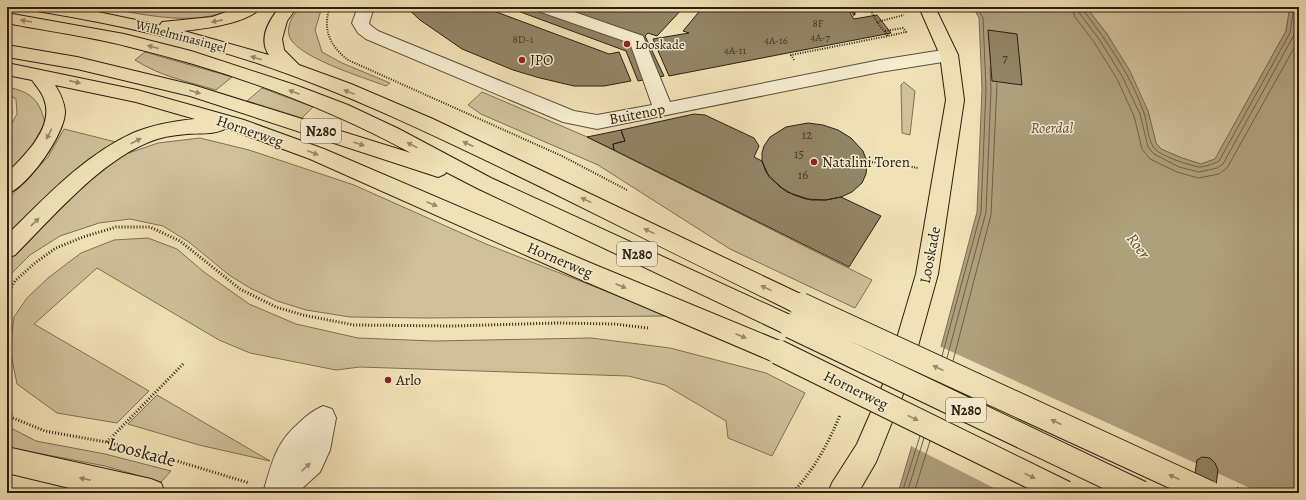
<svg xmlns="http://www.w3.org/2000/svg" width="1306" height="500" font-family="Alegreya,serif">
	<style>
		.green { fill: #cfc09a; stroke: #7d7054 }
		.water { fill: #ae9f7d; stroke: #7a6c51 }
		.pier { fill: #f1e1b6 }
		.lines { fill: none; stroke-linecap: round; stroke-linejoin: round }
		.shore { stroke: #6c6046; stroke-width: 1 }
		.building { fill: #928466; stroke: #2b200f }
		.minor-casing { stroke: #5c5039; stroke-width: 2 }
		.major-casing { stroke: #2b200f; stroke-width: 2 }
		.path-far1 { stroke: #2b200f; stroke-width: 2; stroke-dasharray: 1 1.5; stroke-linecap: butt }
		.path { stroke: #2b200f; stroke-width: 3; stroke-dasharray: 1 2; stroke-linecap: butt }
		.minor { fill: #f6ecd0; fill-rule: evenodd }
		.major { fill: #f1e1b6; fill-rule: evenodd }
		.major-bridge-casing { stroke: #2b200f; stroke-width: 26; stroke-linecap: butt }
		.path-bridge { stroke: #2b200f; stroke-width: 3; stroke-dasharray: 1 2; stroke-linecap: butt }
		.major-bridge { stroke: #f1e1b6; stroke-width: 24 }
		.oneway { fill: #988a6b }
		.oneway2 { fill: #9b9079 }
		.poi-dot { fill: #8f2418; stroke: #f6ecd0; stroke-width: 1.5 }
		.labels { text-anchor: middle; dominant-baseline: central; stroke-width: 3; stroke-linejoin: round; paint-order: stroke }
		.far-number-label { font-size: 11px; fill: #453925 }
		.far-street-label { font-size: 13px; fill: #2b200f; stroke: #f6ecd0 }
		.far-poi-label { font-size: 13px; fill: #2b200f; stroke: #f6ecd0; text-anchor: start }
		.number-label { font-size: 13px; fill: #453925 }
		.shield { fill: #f6ecd0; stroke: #685d49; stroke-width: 1 }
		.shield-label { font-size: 14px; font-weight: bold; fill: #2b200f }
		.poi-label { font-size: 15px; fill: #2b200f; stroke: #f6ecd0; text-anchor: start }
		.street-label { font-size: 15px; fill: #2b200f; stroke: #f6ecd0 }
		.park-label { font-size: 15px; font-style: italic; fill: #5c5039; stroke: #f6ecd0 }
		.water-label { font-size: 16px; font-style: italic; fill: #594c36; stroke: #f6ecd0 }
		.near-street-label { font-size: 18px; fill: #2b200f; stroke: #f6ecd0 }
	</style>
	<rect width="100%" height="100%" fill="#f1e1b6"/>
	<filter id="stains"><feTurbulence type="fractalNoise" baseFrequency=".005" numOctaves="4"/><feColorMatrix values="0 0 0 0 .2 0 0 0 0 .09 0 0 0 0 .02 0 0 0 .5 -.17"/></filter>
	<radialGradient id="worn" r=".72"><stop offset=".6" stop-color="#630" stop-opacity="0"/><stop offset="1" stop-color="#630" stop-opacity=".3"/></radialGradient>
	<path class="green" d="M 100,7 L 139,7 L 163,11 L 197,7 L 243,7 C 227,12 212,17 195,18 C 164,20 131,12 100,7 Z
		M 300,7 L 322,7 L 315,30 L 322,52 L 342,63 L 390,83 L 386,86 C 365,78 293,56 289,35 C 287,23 293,16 300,7 Z
		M 1086,7 L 1290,7 L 1286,31 L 1215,159 L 1201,164 L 1182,158 L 1161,149 L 1156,143 L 1148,111 L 1107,34 Z
		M 145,52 L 232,77 L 216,90 C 188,82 160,76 135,60 Z
		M 904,82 L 915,91 L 910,135 L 902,133 L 901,85 Z
		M 7,87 C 31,92 39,99 45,123 L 21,164 L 7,180 L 7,132 L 17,114 L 16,99 L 7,94 Z
		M 262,88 L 313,107 L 302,118 L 247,101 Z
		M 482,92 L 585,136 L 872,280 L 855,308 L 730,249 L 598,165 L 481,114 L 468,105 Z
		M 64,129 L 116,142 L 7,241 L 7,200 L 48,157 Z
		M 200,138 L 249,150 L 354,185 L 486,244 L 669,316 L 426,318 L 350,317 L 306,310 L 277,301 L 250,288 L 229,275 L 189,242 L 163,226 L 130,219 L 99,223 L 60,236 L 30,255 L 7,278 L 7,258 L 81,189 L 117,157 L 158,143 Z
		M 148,238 L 177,249 L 204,272 L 249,304 L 296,324 L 358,338 L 434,341 L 591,338 L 670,348 L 766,373 L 805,393 L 772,456 L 728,438 L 726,421 L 665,385 L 628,376 L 360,367 L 336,370 L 250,353 L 219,340 L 97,268 L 34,324 L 149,391 L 117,423 L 57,413 L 17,384 L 10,349 L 14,317 L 27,298 L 48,278 L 81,253 L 114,240 Z
		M 157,395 L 270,461 L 199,445 L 128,424 Z
		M 7,426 L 36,441 L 105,454 L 171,471 L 161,482 L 105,466 L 11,448 L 7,446 Z"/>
	<path class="water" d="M 973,7 L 1086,7 L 1107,34 L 1130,71 L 1148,111 L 1156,143 L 1161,149 L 1182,158 L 1201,164 L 1215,159 L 1286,31 L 1290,7 L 1299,7 L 1299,493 L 898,493 L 941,347 L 977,212 L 982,89 L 979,18 Z"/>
	<path class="pier" d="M 939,346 L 1261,493 L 1004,493 L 911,446 Z"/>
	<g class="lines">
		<path class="shore" d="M 1072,7 L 1075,17 L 1094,42 L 1117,79 L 1134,116 L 1142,149 L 1150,159 L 1177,172 L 1198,178 L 1219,174 L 1227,168 L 1299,39
			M 1078,7 L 1080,14 L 1099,39 L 1122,76 L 1140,114 L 1148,147 L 1154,154 L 1179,167 L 1199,172 L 1217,168 L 1223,164 L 1294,35 L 1299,7
			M 1083,7 L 1084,11 C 1108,43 1131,75 1144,113 C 1148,124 1147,142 1156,150 C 1164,157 1188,165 1199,167 C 1204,167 1214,164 1219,161 L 1290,33 L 1294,7
			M 942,356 L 981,212 L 986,89 L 983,18 L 977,7
			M 947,358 L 986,212 L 991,90 L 990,67
			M 953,361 L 991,215 L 997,83
			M 902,493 L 920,436
			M 907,493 L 924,438
			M 914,493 L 930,441"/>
	</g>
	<path class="building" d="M 406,7 L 483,7 L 609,54 L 619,52 L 631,81 L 604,86 L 574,86 L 540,78 L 513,70 L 462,49 L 420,20 Z
		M 495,7 L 684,7 L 657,36 L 648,33 L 645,36 L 664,76 L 638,81 L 626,51 L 507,7 L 504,10 Z
		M 703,7 L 864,7 L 865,9 L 855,11 L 855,15 L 853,15 L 853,12 L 850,13 L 854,19 L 877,15 L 891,33 L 669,76 L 653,39 L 689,33 L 683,31 Z
		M 988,30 L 1017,34 L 1022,85 L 992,81 Z
		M 694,114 L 705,115 L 754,138 L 759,146 L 754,157 L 762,161 L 769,177 L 787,192 L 811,200 L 826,200 L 841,197 L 881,216 L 849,267 L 614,150 L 613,144 L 625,141 L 621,130 Z
		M 808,123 L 823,125 L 838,130 L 851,138 L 863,151 L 867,162 L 866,174 L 862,183 L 852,192 L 841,197 L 826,200 L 806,199 L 794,195 L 780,187 L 766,172 L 762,161 L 762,153 L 764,146 L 770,137 L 786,127 Z
		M 621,130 L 625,141 L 613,144 L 614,150 L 587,137 Z
		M 1202,457 L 1210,458 L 1215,463 L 1218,470 L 1215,493 L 1192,493 L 1197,460 Z"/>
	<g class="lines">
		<defs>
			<path id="minor" d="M 358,7 L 374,7 L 369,23 L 370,25 L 378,31 L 574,111 L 597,115 L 652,105 L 630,43 L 538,11 L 536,7 L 560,7 L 643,36 L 670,102 L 880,60 L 949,49 L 955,51 L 958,55 L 955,59 L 949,61 L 880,72 L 597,129 L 563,122 L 366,39 L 358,33 L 352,23 Z
				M 323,406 L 332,409 L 336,418 L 330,450 L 320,472 L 297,493 L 263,493 C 272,463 275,443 300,422 C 307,415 314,410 323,406 Z"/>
			<path id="major" d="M 35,7 L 74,7 L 160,25 L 162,22 L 212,17 L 240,7 L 261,7 C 250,23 203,29 184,31 L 269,55 C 258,39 269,20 280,7 L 297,7 L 287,21 L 282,39 L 284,50 L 299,65 L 351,84 L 433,119 L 809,298 L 813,305 L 809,312 L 801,315 L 793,312 C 709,271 625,229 541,187 C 448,142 355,96 257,63 C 187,40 115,24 43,12 L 37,11 Z
				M 919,7 L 935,7 L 958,55 L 964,100 L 938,274 L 908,382 L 876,462 L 858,493 L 828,493 L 832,483 L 857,444 L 884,382 L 916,274 L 946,100 L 940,55 Z
				M 7,13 L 124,34 L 191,51 L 298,86 L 348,105 L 399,129 L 491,178 L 799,319 L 803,326 L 799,333 L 791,336 L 783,333 L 477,188 L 446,172 L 445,174 L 438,177 L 190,96 L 77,69 L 7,57 L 7,45 L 77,57 L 193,85 L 411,153 C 321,104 225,70 126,46 C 87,36 46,31 7,23 Z
				M 7,63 L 137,90 L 244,120 L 324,149 L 593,264 L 787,344 L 790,352 L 787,360 L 778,363 L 769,360 L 577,278 L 310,159 L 226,128 C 217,135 198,133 187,134 C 174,135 161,137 149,142 C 99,162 52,218 15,255 L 7,258 L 7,235 C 45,198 83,156 133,133 C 152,125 174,121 195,119 L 136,102 L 55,85 C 60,93 64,101 65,111 C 66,133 28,187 7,194 L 7,173 C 25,155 55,127 44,99 C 42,92 36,86 32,80 L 7,75 Z
				M 7,447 L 151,479 L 161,483 L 165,493 L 90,493 L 7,473 Z"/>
		</defs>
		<use href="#minor" class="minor-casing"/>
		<use href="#major" class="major-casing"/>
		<path class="path-far1" d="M 330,7 C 322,29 330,46 348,60 L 562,156 L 627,190
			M 877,22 L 904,15
			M 885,31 L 903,28 L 906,32 L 888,36
			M 794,60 L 791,55 L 888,36 L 877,22 L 869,7
			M 7,101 L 10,103 L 12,113 L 7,123
			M 867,162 L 891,163 L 918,168"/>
		<path class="path" d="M 7,295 L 15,281 L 35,263 L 56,248 L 83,237 L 116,227 L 150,227 L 180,241 L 240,289 L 276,307 L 303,315 L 354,325 L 452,326 L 558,323 L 614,324 L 648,328
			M 7,411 L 13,418 L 45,431 L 106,442 L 164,457 L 249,483
			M 107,442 L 184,363
			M 792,493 C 814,470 828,444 840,415"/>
		<use href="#minor" class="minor"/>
		<use href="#major" class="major"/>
		<defs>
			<path id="major-bridge" d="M 801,305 L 1209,493
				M 791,326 L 1141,493
				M 778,352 L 1065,493"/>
		</defs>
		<use href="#major-bridge" class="major-bridge-casing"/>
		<path class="path-bridge" d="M 1237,488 L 1248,493"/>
		<use href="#major-bridge" class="major-bridge"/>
	</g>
	<defs><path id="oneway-solid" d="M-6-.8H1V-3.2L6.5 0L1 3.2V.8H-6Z"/></defs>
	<g class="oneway">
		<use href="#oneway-solid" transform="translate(26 21) rotate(-170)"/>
		<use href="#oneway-solid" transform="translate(217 21) rotate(169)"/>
		<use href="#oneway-solid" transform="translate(153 47) rotate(-165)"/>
		<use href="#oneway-solid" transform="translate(256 58) rotate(-162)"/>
		<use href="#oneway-solid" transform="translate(75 82) rotate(13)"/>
		<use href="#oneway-solid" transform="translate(195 92) rotate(16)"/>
		<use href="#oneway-solid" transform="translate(294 92) rotate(-159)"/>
		<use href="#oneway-solid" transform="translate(349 92) rotate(-158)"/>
		<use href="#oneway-solid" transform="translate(49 134) rotate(118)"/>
		<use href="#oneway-solid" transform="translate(136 141) rotate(-27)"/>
		<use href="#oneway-solid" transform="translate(359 144) rotate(19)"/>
		<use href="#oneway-solid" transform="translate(468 144) rotate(-155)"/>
		<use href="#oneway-solid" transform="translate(412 145) rotate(-152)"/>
		<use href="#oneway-solid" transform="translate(313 153) rotate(21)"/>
		<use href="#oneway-solid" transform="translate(586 200) rotate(-154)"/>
		<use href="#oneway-solid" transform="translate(432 204) rotate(23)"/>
		<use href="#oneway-solid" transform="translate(35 222) rotate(-44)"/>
		<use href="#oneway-solid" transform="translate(649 231) rotate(-154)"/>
		<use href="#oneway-solid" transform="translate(621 286) rotate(23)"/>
		<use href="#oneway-solid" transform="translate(766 288) rotate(-154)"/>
		<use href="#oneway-solid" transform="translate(741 336) rotate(23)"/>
		<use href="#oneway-solid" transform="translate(938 368) rotate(-155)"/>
		<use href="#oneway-solid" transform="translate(913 418) rotate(26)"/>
		<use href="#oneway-solid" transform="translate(1056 422) rotate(-155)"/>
		<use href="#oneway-solid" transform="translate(1030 476) rotate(26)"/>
		<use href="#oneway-solid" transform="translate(1174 477) rotate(-155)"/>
		<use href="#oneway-solid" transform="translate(85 479) rotate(-168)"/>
	</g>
	<use class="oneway2" href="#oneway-solid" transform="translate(306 467) rotate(-43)"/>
	<g class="poi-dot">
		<circle cx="627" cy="44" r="4"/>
		<circle cx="522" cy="60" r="4"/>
		<circle cx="814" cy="162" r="4"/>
		<circle cx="388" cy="380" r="4"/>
	</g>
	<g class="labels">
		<g class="far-number-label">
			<text x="818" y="23">8F</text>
			<text x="820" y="37">4A-7</text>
			<text x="523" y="39">8D-1</text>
			<text x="776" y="40">4A-16</text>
			<text x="735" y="50">4A-11</text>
		</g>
		<g class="far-street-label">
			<text transform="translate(181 36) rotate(15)">Wilhelminasingel</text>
		</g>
		<g class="far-poi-label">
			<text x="635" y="44">Looskade</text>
		</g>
		<g class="number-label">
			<text x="1005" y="57">7</text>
			<text x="807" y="134">12</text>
			<text x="799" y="153">15</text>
			<text x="803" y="174">16</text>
		</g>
		<g class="shield">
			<rect x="301" y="119" width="40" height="24" rx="3"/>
			<rect x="617" y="242" width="40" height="24" rx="3"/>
			<rect x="946" y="398" width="40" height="24" rx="3"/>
		</g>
		<g class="shield-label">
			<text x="321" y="131">N280</text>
			<text x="637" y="254">N280</text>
			<text x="966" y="410">N280</text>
		</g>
		<g class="poi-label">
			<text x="530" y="60">JPO</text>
			<text x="822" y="162">Natalini Toren</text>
			<text x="396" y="380">Arlo</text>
		</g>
		<g class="street-label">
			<text transform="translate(637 114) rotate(-11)">Buitenop</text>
			<text transform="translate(250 131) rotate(19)">Hornerweg</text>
			<text transform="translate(930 255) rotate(-79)">Looskade</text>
			<text transform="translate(560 260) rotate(23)">Hornerweg</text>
			<text transform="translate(856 390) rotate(26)">Hornerweg</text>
		</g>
		<g class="park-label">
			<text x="1052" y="128">Roerdal</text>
		</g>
		<g class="water-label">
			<text transform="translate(1138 246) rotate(53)">Roer</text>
		</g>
		<g class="near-street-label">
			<text transform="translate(142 452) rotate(15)">Looskade</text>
		</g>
	</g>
	<rect width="1306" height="500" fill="none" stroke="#f1e1b6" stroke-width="24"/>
	<rect x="8" y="8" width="1290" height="484" fill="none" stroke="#2b200f" stroke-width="2"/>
	<rect x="12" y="12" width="1282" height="476" fill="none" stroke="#2b200f"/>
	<rect width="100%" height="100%" filter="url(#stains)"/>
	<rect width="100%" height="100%" fill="url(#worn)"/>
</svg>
